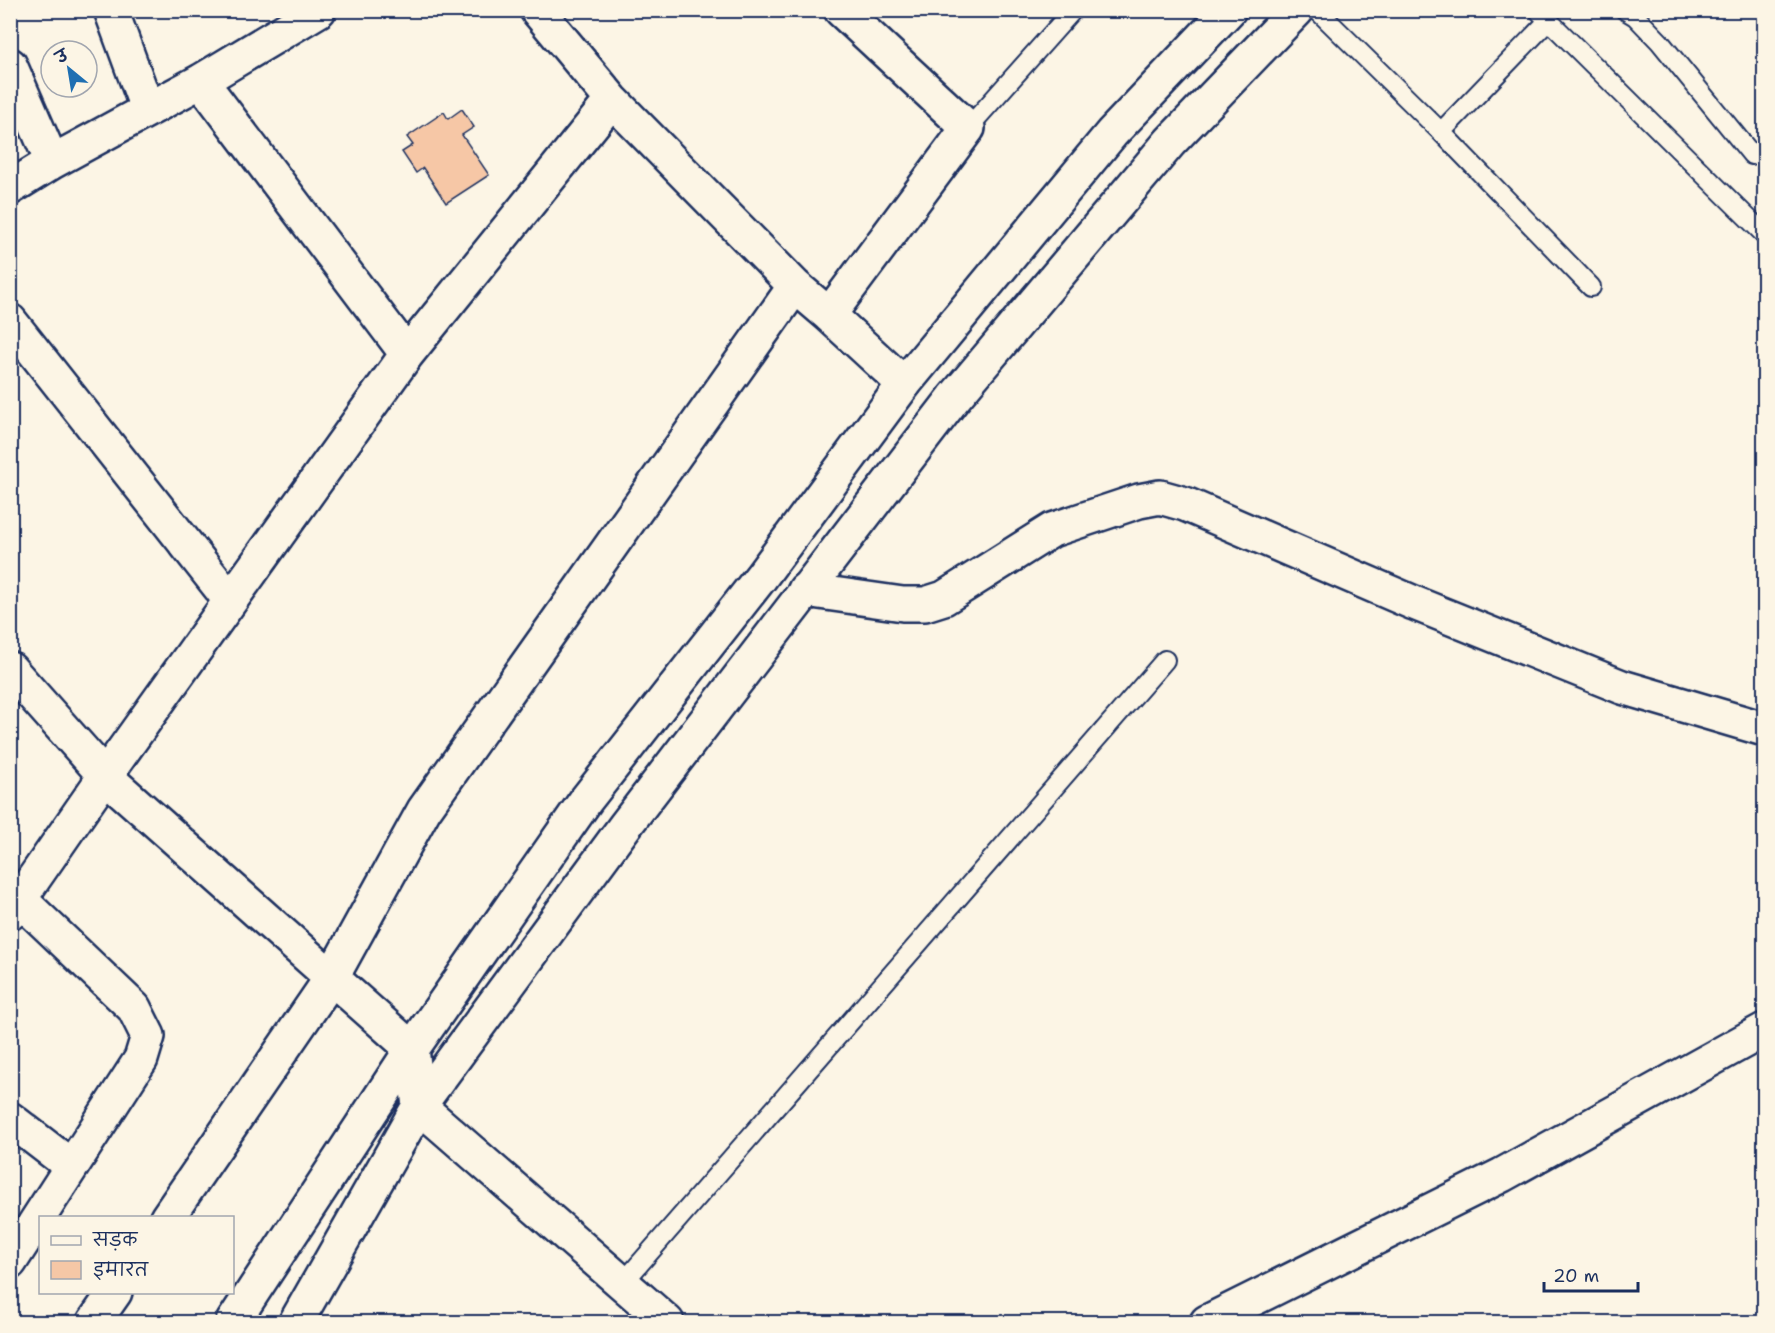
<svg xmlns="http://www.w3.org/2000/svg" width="1775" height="1333" font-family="'Shantell Sans','Playpen Sans Deva',sans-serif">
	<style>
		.building { fill: #f6c7a6; stroke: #1b2f5e; stroke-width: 1.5 }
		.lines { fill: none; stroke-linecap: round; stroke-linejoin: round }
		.lane-casing { stroke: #1b2f5e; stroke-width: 22 }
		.street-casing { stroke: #1b2f5e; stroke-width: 38 }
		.secondary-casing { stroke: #1b2f5e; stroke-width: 38 }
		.primary-casing { stroke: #1b2f5e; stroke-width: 38 }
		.lane { stroke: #fcf5e5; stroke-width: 18 }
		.street { stroke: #fcf5e5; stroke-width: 33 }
		.secondary { stroke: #fcf5e5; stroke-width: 33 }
		.primary { stroke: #fcf5e5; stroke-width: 33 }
	</style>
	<rect width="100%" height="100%" fill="#fcf5e5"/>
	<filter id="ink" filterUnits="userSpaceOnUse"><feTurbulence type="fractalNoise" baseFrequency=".0167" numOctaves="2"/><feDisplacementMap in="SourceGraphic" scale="12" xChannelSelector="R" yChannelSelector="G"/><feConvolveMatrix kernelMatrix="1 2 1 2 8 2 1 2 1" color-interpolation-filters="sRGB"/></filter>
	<g filter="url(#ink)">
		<path class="building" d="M 462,109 L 474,127 L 462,135 L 489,175 L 446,203 L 423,168 L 416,173 L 402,152 L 413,145 L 407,137 L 444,112 L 448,119 Z"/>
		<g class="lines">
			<defs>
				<path id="lane" d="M 1317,10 L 1441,132 L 1591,287
					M 1538,10 L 1764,234
					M 1625,10 L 1635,16 L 1660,42 L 1752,155
					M 968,128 L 1073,10
					M 1441,132 L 1548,21
					M 622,1284 L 1165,660"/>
				<path id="street" d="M 111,10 L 147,108
					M 537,10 L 612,100 L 795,286
					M 10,65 L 52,162
					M 201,81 L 407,354
					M 10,188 L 52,162 L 201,81 L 319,10
					M 829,315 L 968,128 L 841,10
					M 10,321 L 230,600
					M 805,590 L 903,604 L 925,604 L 944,598 L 1052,530 L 1139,501 L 1160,497 L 1185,504 L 1414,603 L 1622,687 L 1764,729
					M 10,890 L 134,1008 L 148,1036 L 141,1059 L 10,1262
					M 10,913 L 105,776 L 407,354 L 612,100
					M 419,1106 L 667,1322
					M 10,1119 L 71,1166
					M 167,1218 L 332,977 L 424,810 L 795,286 L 829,315 L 904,384
					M 94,1322 L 115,1292
					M 1207,1322 L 1502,1175 L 1764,1030"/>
				<path id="secondary" d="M 10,669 L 105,776 L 412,1049 L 419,1106"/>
				<path id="primary" d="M 233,1322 L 412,1049 L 586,800 L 761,577 L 904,384 L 1112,133 L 1229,10
					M 296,1322 L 419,1106 L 625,826 L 954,398 L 1170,142 L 1297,10"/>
			</defs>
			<use href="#lane" class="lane-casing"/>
			<use href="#street" class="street-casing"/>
			<use href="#secondary" class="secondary-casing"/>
			<use href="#primary" class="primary-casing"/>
			<use href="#lane" class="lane"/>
			<use href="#street" class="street"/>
			<use href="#secondary" class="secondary"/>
			<use href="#primary" class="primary"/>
		</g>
	</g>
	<rect width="1775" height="1333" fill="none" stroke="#fcf5e5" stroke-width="36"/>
	<rect x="18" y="18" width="1739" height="1297" fill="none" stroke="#1b2f5e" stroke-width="2" filter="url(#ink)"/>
	<rect x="39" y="1216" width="195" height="78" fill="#fcf5e5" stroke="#a2a6af" stroke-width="1.5"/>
	<rect x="51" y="1236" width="30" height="9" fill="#fcf5e5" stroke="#a2a6af" stroke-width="1.5"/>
	<text x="93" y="1246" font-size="18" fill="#1b2f5e">सड़क</text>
	<rect x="51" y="1261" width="30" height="18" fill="#f6c7a6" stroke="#a2a6af" stroke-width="1.5"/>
	<text x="93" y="1276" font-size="18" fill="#1b2f5e">इमारत</text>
	<g transform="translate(69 69) rotate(330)"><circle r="28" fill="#fcf5e5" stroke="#a2a6af" stroke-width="1.5"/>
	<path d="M0-4.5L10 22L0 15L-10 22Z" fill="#1f6fb2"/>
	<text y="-9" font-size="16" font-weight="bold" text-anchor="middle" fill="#1b2f5e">उ</text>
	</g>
	<path d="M1544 1282v9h94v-9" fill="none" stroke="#1b2f5e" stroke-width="3"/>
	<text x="1553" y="1282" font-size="18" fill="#1b2f5e" stroke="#fcf5e5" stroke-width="4.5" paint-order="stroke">20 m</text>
</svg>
